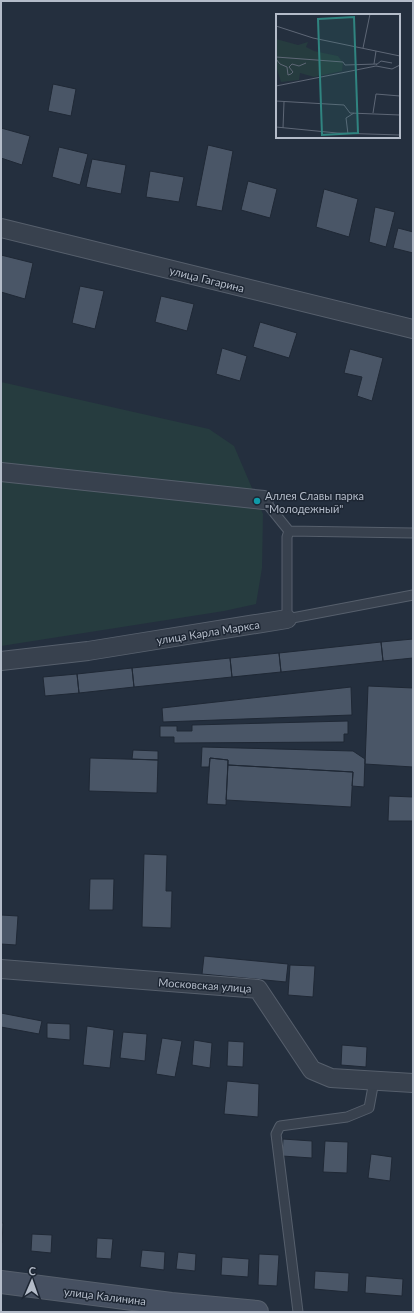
<svg xmlns="http://www.w3.org/2000/svg" width="414" height="1313" font-family="Lato,sans-serif">
	<style>
		.green { fill: #263c3f }
		.building { fill: #4a5667; stroke: #1f2835 }
		.lines { fill: none; stroke-linecap: round; stroke-linejoin: round }
		.lane-casing { stroke: #565f6c; stroke-width: 11 }
		.street-casing { stroke: #565f6c; stroke-width: 20 }
		.secondary-casing { stroke: #565f6c; stroke-width: 24 }
		.lane { stroke: #38414e; stroke-width: 9 }
		.street { stroke: #38414e; stroke-width: 18 }
		.secondary { stroke: #465061; stroke-width: 22 }
		.culture-dot { fill: #0f9aa8; stroke: #1d2633; stroke-width: 1.5 }
		.labels { text-anchor: middle; dominant-baseline: central; stroke-width: 3; stroke-linejoin: round; paint-order: stroke }
		.street-label { font-size: 11px; fill: #b4bcc9; stroke: #1d2633 }
		.poi-label { font-size: 11px; fill: #b4bcc9; stroke: #1d2633; text-anchor: start }
		.inset-road { fill: none; stroke: #5e6776; stroke-width: 1 }
		.view { fill: #308480; fill-opacity: 0.15; stroke: #308480; stroke-width: 2 }
		.inset-edge { fill: none; stroke: #b4bcc9; stroke-width: 2 }
	</style>
	<rect width="100%" height="100%" fill="#242f3e"/>
	<path class="green" d="M 1,382 L 209,429 L 234,446 L 263,514 L 262,568 L 256,604 L 224,611 L 1,646 Z"/>
	<path class="building" d="M 53,84 L 76,89 L 71,116 L 48,111 Z
		M 1,128 L 30,136 L 22,165 L 1,158 Z
		M 208,145 L 233,151 L 222,211 L 196,206 Z
		M 59,147 L 88,154 L 80,185 L 52,177 Z
		M 92,159 L 126,165 L 121,194 L 86,187 Z
		M 150,171 L 184,177 L 179,202 L 146,197 Z
		M 248,181 L 277,189 L 270,218 L 241,210 Z
		M 324,189 L 358,199 L 349,237 L 316,227 Z
		M 375,207 L 395,212 L 386,247 L 369,242 Z
		M 398,228 L 413,232 L 413,253 L 393,248 Z
		M 1,255 L 33,263 L 25,299 L 1,292 Z
		M 80,286 L 104,291 L 95,329 L 72,323 Z
		M 161,296 L 194,304 L 187,331 L 155,322 Z
		M 260,322 L 297,333 L 289,358 L 253,347 Z
		M 222,348 L 247,356 L 240,381 L 216,374 Z
		M 350,349 L 383,358 L 372,401 L 357,396 L 362,377 L 344,373 Z
		M 413,639 L 413,658 L 383,661 L 381,642 Z
		M 381,642 L 383,661 L 281,672 L 279,653 Z
		M 279,653 L 281,672 L 232,677 L 230,658 Z
		M 230,658 L 232,677 L 134,687 L 132,668 Z
		M 132,668 L 134,687 L 79,693 L 77,674 Z
		M 77,674 L 79,693 L 45,696 L 43,677 Z
		M 368,686 L 413,688 L 413,767 L 365,764 Z
		M 351,687 L 352,715 L 163,722 L 162,708 Z
		M 348,721 L 348,734 L 344,734 L 344,742 L 174,743 L 174,737 L 160,737 L 160,726 L 177,726 L 177,731 L 192,731 L 192,725 Z
		M 202,747 L 353,751 L 365,759 L 364,787 L 352,786 L 353,772 L 228,765 L 228,760 L 210,758 L 209,767 L 201,767 Z
		M 133,750 L 158,751 L 158,760 L 132,759 Z
		M 90,758 L 158,760 L 157,793 L 89,791 Z
		M 210,758 L 228,760 L 226,805 L 207,804 Z
		M 228,765 L 353,772 L 351,807 L 226,800 Z
		M 389,796 L 413,797 L 413,821 L 388,821 Z
		M 144,854 L 167,855 L 166,891 L 172,891 L 171,928 L 142,927 Z
		M 90,879 L 114,879 L 113,910 L 89,910 Z
		M 1,915 L 18,916 L 16,945 L 1,944 Z
		M 204,956 L 288,964 L 286,982 L 202,974 Z
		M 290,965 L 315,966 L 313,997 L 288,995 Z
		M 1,1013 L 42,1021 L 39,1034 L 1,1027 Z
		M 47,1023 L 70,1024 L 70,1040 L 47,1038 Z
		M 87,1026 L 114,1030 L 110,1068 L 83,1065 Z
		M 123,1032 L 147,1034 L 145,1061 L 120,1058 Z
		M 162,1038 L 182,1041 L 175,1077 L 156,1074 Z
		M 194,1040 L 212,1043 L 210,1068 L 192,1065 Z
		M 228,1041 L 244,1042 L 243,1067 L 227,1066 Z
		M 342,1045 L 367,1047 L 366,1067 L 341,1065 Z
		M 227,1081 L 259,1084 L 258,1117 L 224,1114 Z
		M 283,1139 L 312,1141 L 312,1158 L 282,1156 Z
		M 325,1141 L 348,1142 L 347,1173 L 323,1172 Z
		M 371,1154 L 392,1157 L 390,1181 L 368,1178 Z
		M 1,1223 L 3,1223 L 2,1243 L 1,1243 Z
		M 32,1234 L 52,1235 L 51,1253 L 31,1251 Z
		M 97,1238 L 113,1239 L 111,1259 L 96,1258 Z
		M 142,1250 L 165,1252 L 164,1270 L 140,1267 Z
		M 178,1252 L 196,1254 L 195,1271 L 176,1269 Z
		M 259,1254 L 279,1255 L 277,1286 L 258,1285 Z
		M 222,1257 L 249,1259 L 248,1277 L 221,1275 Z
		M 315,1271 L 349,1273 L 348,1292 L 314,1289 Z
		M 366,1276 L 403,1279 L 402,1296 L 365,1293 Z"/>
	<g class="lines">
		<defs>
			<path id="lane" d="M 264,500 L 289,531 L 413,533
				M 289,531 L 287,537 L 287,619 L 413,595
				M 298,1312 L 276,1134 L 280,1126 L 347,1117 L 369,1108 L 374,1081"/>
			<path id="street" d="M 1,228 L 413,329
				M 1,472 L 264,500
				M 1,661 L 88,651 L 287,619
				M 1,969 L 258,989 L 312,1070 L 331,1078 L 413,1083"/>
			<path id="secondary" d="M 1,1282 L 171,1304 L 257,1312"/>
		</defs>
		<use href="#lane" class="lane-casing"/>
		<use href="#street" class="street-casing"/>
		<use href="#secondary" class="secondary-casing"/>
		<use href="#lane" class="lane"/>
		<use href="#street" class="street"/>
		<use href="#secondary" class="secondary"/>
	</g>
	<circle class="culture-dot" cx="257" cy="501" r="4"/>
	<g class="labels">
		<g class="street-label">
			<text transform="translate(207 279) rotate(14)">улица Гагарина</text>
			<text transform="translate(208 632) rotate(-9)">улица Карла Маркса</text>
			<text transform="translate(205 985) rotate(4)">Московская улица</text>
			<text transform="translate(105 1296) rotate(7)">улица Калинина</text>
		</g>
		<g class="poi-label">
			<text x="265" y="495">Аллея Славы парка<tspan x="265" dy="13">"Молодежный"</tspan></text>
		</g>
	</g>
	<g transform="translate(276 14)">
		<rect width="124" height="124" fill="#242f3e"/>
		<path d="M 0,25 L 22,31 L 32,28 L 30,33 L 38,37 L 62,42 L 67,49 L 66,57 L 38,63 L 24,59 L 23,66 L 5,68 L 0,52 Z" fill="#263c3f"/>
		<path class="inset-road" d="M 0,12 L 37,24 L 124,42M 87,34 L 94,0M 0,43 L 67,48 L 69,51 L 101,50M 0,45 L 4,50 L 11,53 L 12,61 L 15,60M 98,50 L 100,37M 100,51 L 105,47 L 116,49M 15,60 L 17,58 L 13,53 L 16,50 L 23,52 L 30,49M 0,72 L 100,52 L 116,55 L 124,51M 0,87 L 68,91 L 74,99 L 124,101M 97,99 L 100,80 L 124,82M 0,113 L 61,119 L 124,121M 7,114 L 8,88M 72,120 L 70,104 L 78,99"/>
		<path class="view" d="M 78,3 L 82,119 L 46,121 L 42,5 Z"/>
		<rect width="124" height="124" class="inset-edge"/>
	</g>
	<rect width="414" height="1313" fill="none" stroke="#b4bcc9" stroke-width="4"/>
	<g transform="translate(32 1281) rotate(2)" stroke="#1d2633" stroke-width="3" paint-order="stroke">
	<path d="M0-3L7 15L0 10L-7 15Z" fill="#b4bcc9"/>
	<text y="-6" font-size="11" font-weight="bold" text-anchor="middle" fill="#b4bcc9">С</text>
	</g>
</svg>
